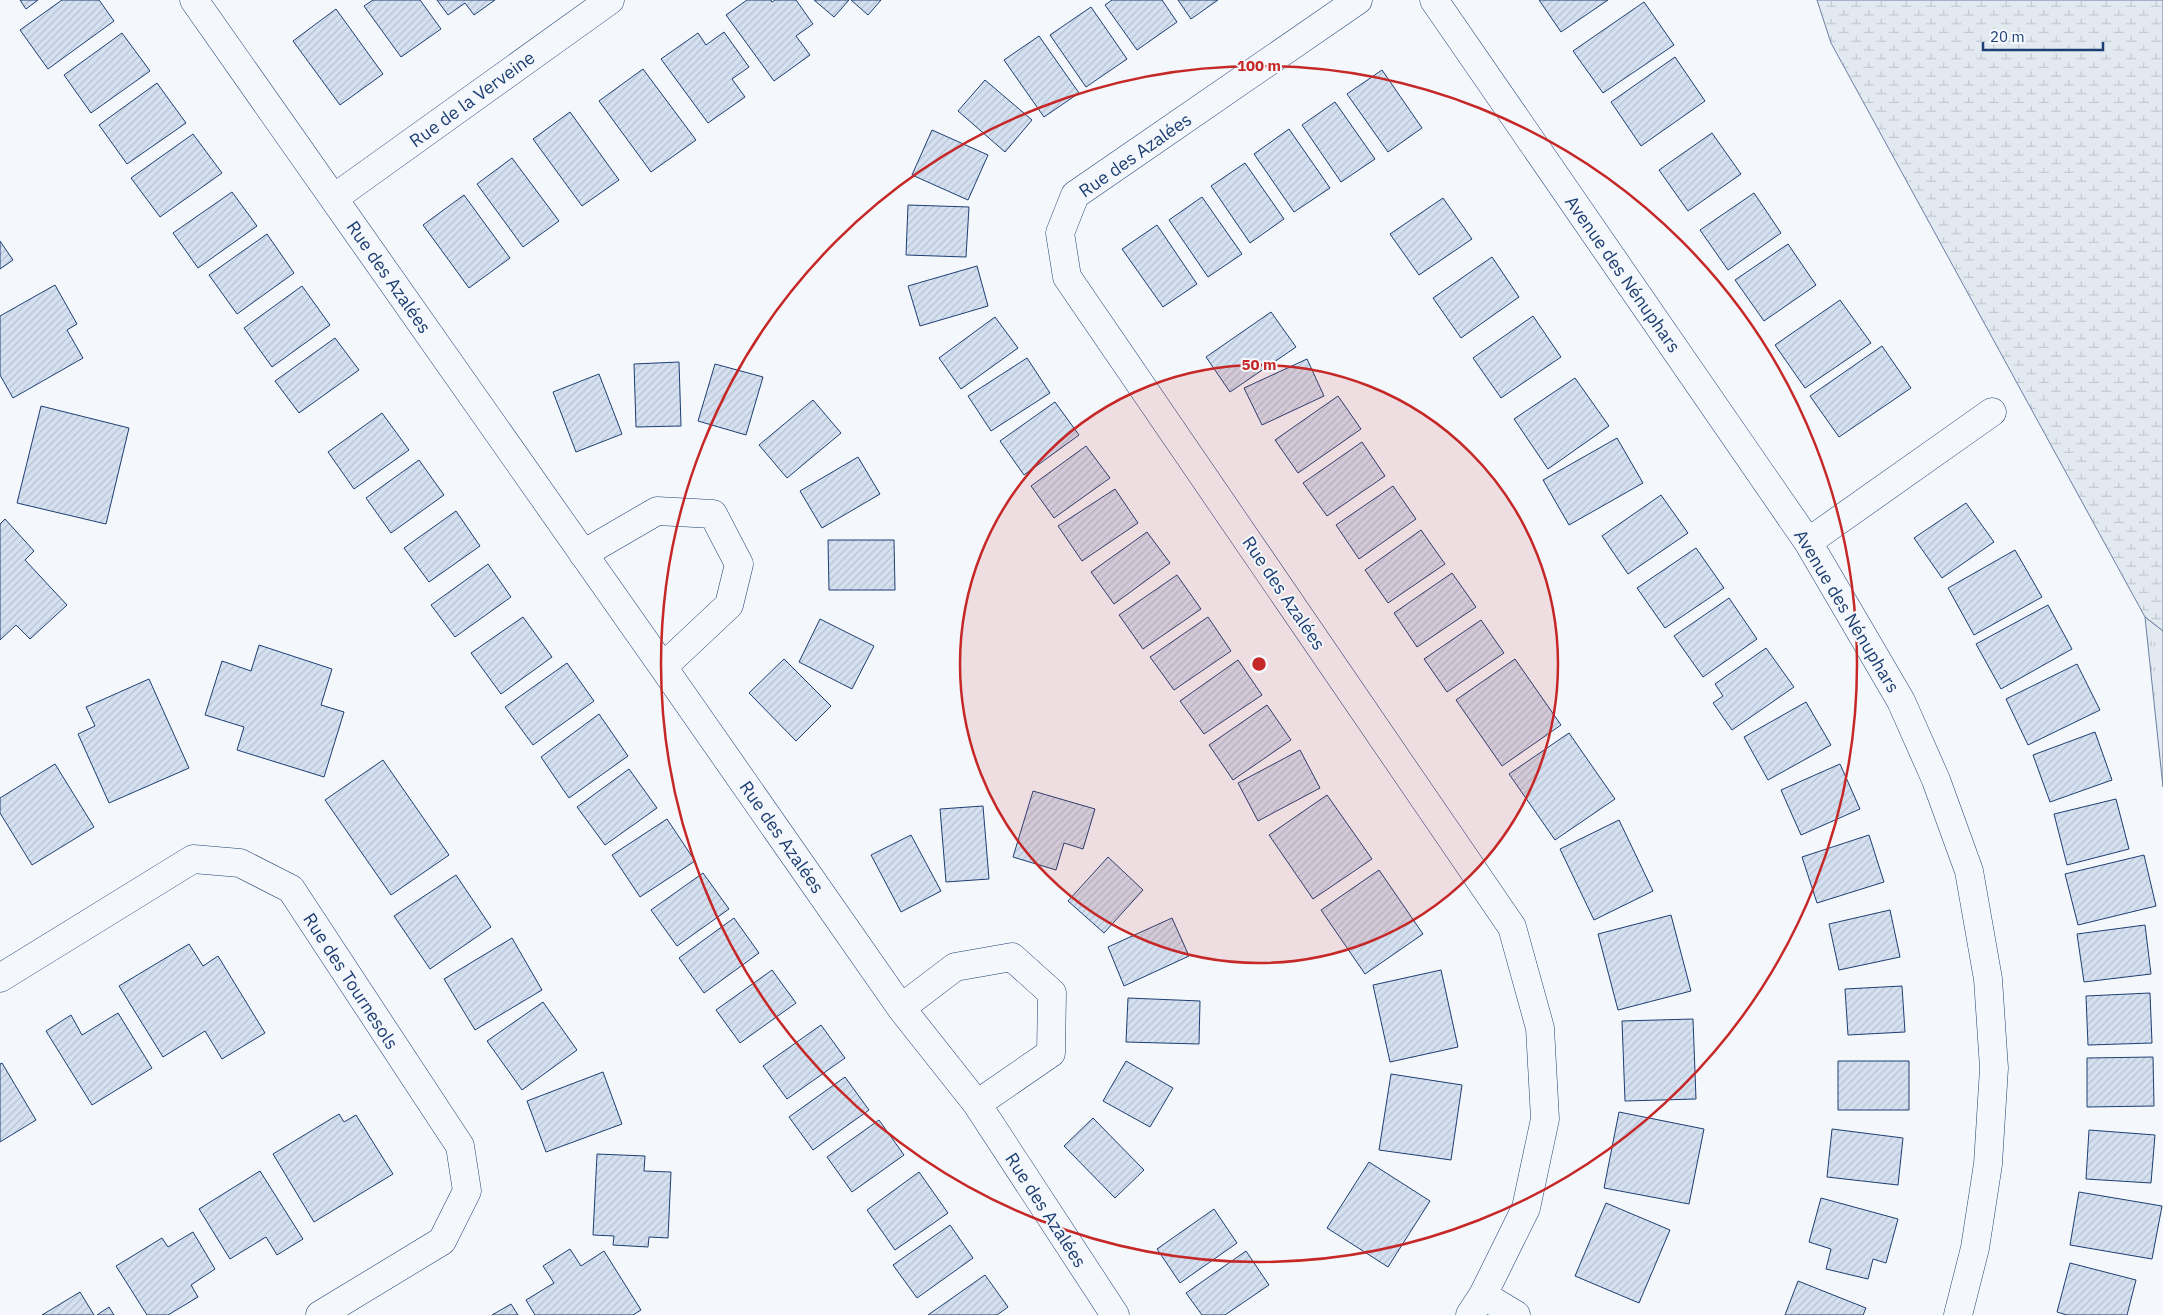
<svg xmlns="http://www.w3.org/2000/svg" width="2163" height="1315" font-family="'IBM Plex Sans',sans-serif">
	<style>
		.wetland { fill: url(#wetland-marsh); stroke: #687fa3 }
		.park { fill: url(#park-tufts); stroke: #687fa3 }
		.building { fill: url(#building-hatch); stroke: #1d3f73 }
		.lines { fill: none; stroke-linecap: round; stroke-linejoin: round }
		.street-casing { stroke: #1d3f73; stroke-width: 29 }
		.street { stroke: #f4f7fb; stroke-width: 28 }
		.ring { fill: none; stroke: #c62828; stroke-width: 2.5 }
		.labels { text-anchor: middle; dominant-baseline: central; stroke-width: 4; stroke-linejoin: round; paint-order: stroke }
		.street-label { font-size: 18px; fill: #1d3f73; stroke: #f4f7fb }
		.centre { fill: #c62828; stroke: #f4f7fb; stroke-width: 2.5 }
		.ring-label { font-size: 15px; text-anchor: middle; font-weight: bold; fill: #c62828; stroke: #f4f7fb; stroke-width: 4; stroke-linejoin: round; paint-order: stroke }
	</style>
	<defs>
		<pattern id="wetland-marsh" width="20" height="14" patternUnits="userSpaceOnUse" patternTransform="scale(1.25)"><rect width="20" height="14" fill="#e3e9f0"/><path d="M1 5h8M5 5V1M11 12h8M15 12V8" fill="none" stroke="#c2c9d1"/></pattern>
		<pattern id="park-tufts" width="24" height="20" patternUnits="userSpaceOnUse" patternTransform="scale(1.25)"><rect width="24" height="20" fill="#e3e9f0"/><path d="M3 7l-1-3M5 7V3M7 7l1-3M15 17l-1-3M17 17v-4M19 17l1-3" fill="none" stroke="#c2c9d1"/></pattern>
		<pattern id="building-hatch" width="6" height="6" patternUnits="userSpaceOnUse" patternTransform="scale(1.25)"><rect width="6" height="6" fill="#d5e0f0"/><path d="M-1 1l2-2M0 6l6-6M5 7l2-2" fill="none" stroke="#b6c1d1"/></pattern>
	</defs>
	<rect width="100%" height="100%" fill="#f4f7fb"/>
	<path class="wetland" d="M 1817,0 L 2163,0 L 2163,631 L 2145,617 L 1831,43 Z"/>
	<path class="park" d="M 2145,617 L 2163,631 L 2163,787 Z"/>
	<path class="building" d="M 20,0 L 38,0 L 26,9 Z
		M 62,0 L 99,0 L 114,21 L 48,69 L 20,30 Z
		M 373,0 L 420,0 L 441,29 L 401,57 L 364,6 Z
		M 437,0 L 495,0 L 474,15 L 465,3 L 448,15 Z
		M 747,0 L 771,0 L 772,2 L 775,0 L 796,0 L 813,24 L 796,36 L 810,55 L 774,81 L 726,15 Z
		M 814,0 L 849,0 L 834,17 Z
		M 851,0 L 881,0 L 868,15 Z
		M 1112,0 L 1162,0 L 1177,22 L 1137,50 L 1105,5 Z
		M 1178,0 L 1218,0 L 1191,19 Z
		M 1539,0 L 1608,0 L 1561,32 Z
		M 1644,2 L 1674,45 L 1603,93 L 1573,51 Z
		M 1091,7 L 1127,59 L 1086,87 L 1050,35 Z
		M 336,9 L 383,74 L 340,105 L 293,41 Z
		M 724,32 L 749,67 L 732,79 L 745,97 L 708,123 L 661,59 L 698,33 L 706,45 Z
		M 122,33 L 150,71 L 91,113 L 64,75 Z
		M 1039,36 L 1079,93 L 1044,117 L 1004,60 Z
		M 1675,57 L 1705,101 L 1641,146 L 1611,102 Z
		M 643,69 L 696,140 L 651,172 L 599,101 Z
		M 1382,70 L 1422,128 L 1388,152 L 1347,94 Z
		M 985,80 L 1032,120 L 1005,152 L 958,111 Z
		M 157,83 L 186,123 L 127,164 L 99,125 Z
		M 1335,102 L 1375,159 L 1341,182 L 1302,125 Z
		M 570,112 L 619,180 L 582,206 L 533,139 Z
		M 1289,129 L 1330,188 L 1294,212 L 1254,154 Z
		M 932,130 L 988,155 L 968,200 L 912,175 Z
		M 1712,133 L 1741,174 L 1688,211 L 1659,170 Z
		M 193,134 L 222,173 L 160,217 L 131,178 Z
		M 512,158 L 559,221 L 523,247 L 477,184 Z
		M 1245,163 L 1284,219 L 1250,243 L 1211,186 Z
		M 232,192 L 257,226 L 198,268 L 173,233 Z
		M 1754,193 L 1781,233 L 1728,270 L 1700,230 Z
		M 464,195 L 510,258 L 469,288 L 423,225 Z
		M 1202,197 L 1242,254 L 1208,277 L 1169,220 Z
		M 1443,198 L 1472,239 L 1419,275 L 1390,234 Z
		M 908,205 L 969,207 L 966,257 L 906,255 Z
		M 1157,225 L 1197,284 L 1163,307 L 1122,249 Z
		M 267,234 L 294,273 L 237,314 L 209,275 Z
		M 0,241 L 13,260 L 0,269 Z
		M 1788,244 L 1816,285 L 1764,321 L 1735,280 Z
		M 1492,257 L 1519,297 L 1461,338 L 1433,298 Z
		M 977,266 L 988,306 L 920,326 L 908,286 Z
		M 55,285 L 77,324 L 67,330 L 83,358 L 13,398 L 0,375 L 0,316 Z
		M 302,286 L 330,325 L 272,367 L 244,328 Z
		M 1840,300 L 1871,343 L 1805,388 L 1775,345 Z
		M 1271,312 L 1296,347 L 1230,392 L 1206,357 Z
		M 1533,316 L 1561,357 L 1501,398 L 1473,358 Z
		M 995,317 L 1018,348 L 961,389 L 939,358 Z
		M 335,338 L 359,370 L 299,413 L 275,381 Z
		M 1882,346 L 1911,388 L 1839,437 L 1810,396 Z
		M 1027,358 L 1050,393 L 991,431 L 968,396 Z
		M 1307,359 L 1324,396 L 1262,425 L 1244,388 Z
		M 679,362 L 681,426 L 636,427 L 634,364 Z
		M 715,364 L 763,377 L 746,435 L 698,421 Z
		M 599,374 L 622,434 L 576,452 L 553,392 Z
		M 1575,378 L 1609,426 L 1548,469 L 1514,419 Z
		M 1338,396 L 1361,429 L 1298,473 L 1275,440 Z
		M 813,400 L 841,433 L 787,478 L 759,445 Z
		M 1055,402 L 1079,435 L 1024,475 L 1000,441 Z
		M 41,406 L 129,428 L 106,524 L 17,503 Z
		M 382,413 L 409,450 L 354,489 L 328,452 Z
		M 1617,438 L 1643,483 L 1569,525 L 1543,480 Z
		M 1362,442 L 1385,476 L 1327,516 L 1303,483 Z
		M 1086,446 L 1110,478 L 1054,518 L 1031,486 Z
		M 858,457 L 880,494 L 822,528 L 800,491 Z
		M 419,460 L 444,495 L 391,533 L 366,498 Z
		M 1393,486 L 1416,519 L 1359,559 L 1336,525 Z
		M 1115,489 L 1138,523 L 1082,561 L 1058,526 Z
		M 1661,495 L 1688,533 L 1628,574 L 1602,536 Z
		M 1966,503 L 1994,542 L 1942,578 L 1914,538 Z
		M 456,511 L 480,546 L 429,582 L 404,548 Z
		M 5,519 L 34,551 L 25,560 L 67,605 L 30,639 L 16,625 L 0,640 L 0,524 Z
		M 1421,530 L 1445,564 L 1388,603 L 1365,570 Z
		M 1147,532 L 1170,563 L 1114,604 L 1091,572 Z
		M 828,540 L 894,540 L 895,590 L 829,590 Z
		M 1696,548 L 1724,588 L 1665,628 L 1637,588 Z
		M 2015,550 L 2042,597 L 1974,635 L 1948,588 Z
		M 488,564 L 511,597 L 455,637 L 431,605 Z
		M 1452,573 L 1476,607 L 1417,647 L 1394,613 Z
		M 1177,575 L 1201,609 L 1143,649 L 1119,615 Z
		M 1729,598 L 1757,639 L 1703,677 L 1674,636 Z
		M 2048,605 L 2072,649 L 2001,689 L 1976,644 Z
		M 523,617 L 552,657 L 501,694 L 471,653 Z
		M 1208,617 L 1231,651 L 1174,690 L 1150,657 Z
		M 820,619 L 874,646 L 852,689 L 799,662 Z
		M 1481,620 L 1504,653 L 1447,692 L 1424,659 Z
		M 259,645 L 332,669 L 321,705 L 344,712 L 324,777 L 237,750 L 244,727 L 205,715 L 222,661 L 251,671 Z
		M 1766,648 L 1794,687 L 1732,730 L 1713,703 L 1723,696 L 1715,684 Z
		M 784,659 L 831,706 L 796,741 L 749,693 Z
		M 1515,659 L 1561,725 L 1502,766 L 1456,700 Z
		M 1238,660 L 1262,695 L 1204,734 L 1180,701 Z
		M 567,663 L 594,701 L 533,745 L 505,707 Z
		M 2077,664 L 2100,710 L 2028,745 L 2006,699 Z
		M 149,679 L 189,768 L 109,803 L 78,734 L 95,726 L 86,707 Z
		M 1806,702 L 1831,745 L 1768,780 L 1744,737 Z
		M 1267,705 L 1291,740 L 1233,780 L 1209,745 Z
		M 599,714 L 628,756 L 569,798 L 541,757 Z
		M 2095,732 L 2112,780 L 2050,802 L 2033,755 Z
		M 1569,733 L 1615,799 L 1555,840 L 1509,774 Z
		M 1300,750 L 1320,788 L 1258,821 L 1238,783 Z
		M 383,760 L 449,855 L 391,895 L 325,800 Z
		M 55,764 L 94,827 L 32,865 L 0,813 L 0,798 Z
		M 1840,764 L 1860,809 L 1801,835 L 1781,790 Z
		M 629,769 L 657,808 L 605,845 L 577,807 Z
		M 1033,791 L 1095,809 L 1083,849 L 1064,843 L 1056,870 L 1013,857 Z
		M 1327,795 L 1372,859 L 1313,899 L 1269,835 Z
		M 2116,799 L 2129,849 L 2067,865 L 2054,814 Z
		M 983,806 L 989,879 L 946,882 L 940,809 Z
		M 667,819 L 695,861 L 640,897 L 612,855 Z
		M 1619,820 L 1653,891 L 1594,920 L 1560,849 Z
		M 911,835 L 941,891 L 901,912 L 871,855 Z
		M 1869,835 L 1884,882 L 1817,903 L 1802,857 Z
		M 2144,855 L 2156,906 L 2078,925 L 2065,874 Z
		M 1108,857 L 1143,890 L 1104,933 L 1068,901 Z
		M 1379,870 L 1423,934 L 1365,974 L 1321,910 Z
		M 703,873 L 729,909 L 677,946 L 651,910 Z
		M 456,875 L 491,927 L 430,969 L 394,916 Z
		M 1890,910 L 1900,957 L 1839,970 L 1829,924 Z
		M 1671,915 L 1691,991 L 1618,1010 L 1598,934 Z
		M 734,918 L 759,953 L 704,993 L 679,958 Z
		M 1172,918 L 1189,956 L 1124,986 L 1108,947 Z
		M 2145,925 L 2151,974 L 2084,982 L 2077,934 Z
		M 512,938 L 542,990 L 475,1030 L 444,979 Z
		M 189,944 L 203,966 L 218,956 L 265,1033 L 222,1059 L 205,1031 L 163,1057 L 119,986 Z
		M 772,970 L 796,1003 L 740,1043 L 716,1010 Z
		M 1441,970 L 1458,1047 L 1390,1062 L 1373,985 Z
		M 1902,986 L 1905,1032 L 1848,1035 L 1845,989 Z
		M 2150,993 L 2152,1043 L 2088,1045 L 2086,996 Z
		M 1128,998 L 1200,1001 L 1199,1044 L 1126,1042 Z
		M 543,1002 L 577,1050 L 522,1090 L 487,1041 Z
		M 118,1013 L 152,1068 L 92,1105 L 46,1031 L 71,1015 L 82,1035 Z
		M 1693,1019 L 1696,1099 L 1625,1101 L 1622,1021 Z
		M 821,1025 L 845,1058 L 787,1099 L 763,1066 Z
		M 2153,1057 L 2154,1106 L 2087,1107 L 2087,1058 Z
		M 1126,1061 L 1173,1088 L 1150,1127 L 1103,1101 Z
		M 1838,1061 L 1909,1061 L 1909,1110 L 1838,1110 Z
		M 2,1063 L 36,1120 L 0,1142 L 0,1064 Z
		M 603,1072 L 622,1124 L 546,1152 L 527,1101 Z
		M 1391,1074 L 1462,1085 L 1451,1160 L 1379,1150 Z
		M 845,1077 L 869,1110 L 813,1150 L 789,1117 Z
		M 1619,1112 L 1704,1129 L 1689,1204 L 1604,1188 Z
		M 339,1114 L 344,1122 L 356,1115 L 393,1174 L 314,1222 L 273,1154 Z
		M 1093,1118 L 1144,1170 L 1115,1198 L 1064,1146 Z
		M 879,1120 L 904,1155 L 852,1192 L 827,1157 Z
		M 1832,1129 L 1903,1138 L 1898,1185 L 1827,1177 Z
		M 2089,1130 L 2155,1135 L 2151,1183 L 2086,1179 Z
		M 597,1154 L 645,1156 L 644,1171 L 671,1172 L 668,1238 L 649,1237 L 648,1247 L 613,1245 L 614,1236 L 593,1235 Z
		M 1369,1162 L 1430,1201 L 1388,1267 L 1327,1228 Z
		M 260,1171 L 303,1239 L 277,1255 L 266,1237 L 230,1259 L 199,1209 Z
		M 919,1172 L 948,1213 L 895,1250 L 867,1210 Z
		M 2079,1192 L 2162,1206 L 2152,1259 L 2070,1245 Z
		M 1821,1198 L 1898,1219 L 1886,1263 L 1873,1259 L 1868,1279 L 1826,1269 L 1831,1249 L 1809,1242 Z
		M 1606,1203 L 1670,1230 L 1639,1303 L 1575,1276 Z
		M 1214,1209 L 1237,1243 L 1180,1283 L 1157,1249 Z
		M 950,1225 L 973,1258 L 917,1298 L 893,1265 Z
		M 193,1232 L 215,1269 L 191,1285 L 198,1297 L 168,1315 L 147,1315 L 116,1266 L 162,1238 L 168,1247 Z
		M 570,1249 L 581,1266 L 604,1251 L 641,1310 L 633,1315 L 535,1315 L 526,1300 L 554,1283 L 543,1266 Z
		M 1246,1251 L 1269,1285 L 1225,1315 L 1202,1315 L 1186,1293 Z
		M 2070,1263 L 2136,1280 L 2127,1315 L 2067,1315 L 2057,1312 Z
		M 985,1275 L 1008,1307 L 997,1315 L 928,1315 Z
		M 1798,1281 L 1866,1308 L 1863,1315 L 1785,1315 Z
		M 80,1292 L 94,1315 L 42,1315 Z
		M 511,1304 L 518,1315 L 492,1315 Z
		M 109,1307 L 114,1315 L 97,1315 Z"/>
	<g class="lines">
		<defs>
			<path id="street" d="M 194,0 L 663,667 L 901,1008 L 977,1104 L 1115,1315
				M 1358,0 L 1075,195 L 1060,233 L 1067,277 L 1512,927 L 1540,1028 L 1545,1119 L 1526,1208 L 1483,1295 L 1470,1315
				M 1434,0 L 1808,542 L 1901,701 L 1936,780 L 1969,871 L 1988,979 L 1994,1068 L 1988,1164 L 1975,1248 L 1958,1315
				M 334,198 L 610,0
				M 1808,542 L 1992,412
				M 583,554 L 657,511 L 713,514 L 739,564 L 729,605 L 663,667
				M 0,978 L 193,859 L 240,863 L 291,889 L 460,1146 L 467,1191 L 442,1241 L 320,1315
				M 901,1008 L 955,967 L 1012,957 L 1052,993 L 1051,1053 L 977,1104
				M 1483,1295 L 1516,1315"/>
		</defs>
		<use href="#street" class="street-casing"/>
		<use href="#street" class="street"/>
	</g>
	<circle cx="1259" cy="664" r="299" fill="#c62828" fill-opacity=".12"/>
	<g class="ring">
		<circle cx="1259" cy="664" r="299"/>
		<circle cx="1259" cy="664" r="598"/>
	</g>
	<g class="labels">
		<g class="street-label">
			<text transform="translate(472 99) rotate(-36)">Rue de la Verveine</text>
			<text transform="translate(1135 155) rotate(-35)">Rue des Azalées</text>
			<text transform="translate(1623 274) rotate(55)">Avenue des Nénuphars</text>
			<text transform="translate(389 277) rotate(55)">Rue des Azalées</text>
			<text transform="translate(1284 593) rotate(56)">Rue des Azalées</text>
			<text transform="translate(1847 611) rotate(59)">Avenue des Nénuphars</text>
			<text transform="translate(782 837) rotate(55)">Rue des Azalées</text>
			<text transform="translate(351 981) rotate(57)">Rue des Tournesols</text>
			<text transform="translate(1046 1210) rotate(57)">Rue des Azalées</text>
		</g>
	</g>
	<circle cx="1259" cy="664" r="8" class="centre"/>
	<g class="ring-label">
		<text x="1259" y="71">100 m</text>
		<text x="1259" y="370">50 m</text>
	</g>
	<path d="M1983 42v8h120v-8" fill="none" stroke="#1d3f73" stroke-width="2.5"/>
	<text x="1990" y="42" font-size="15" fill="#1d3f73" stroke="#f4f7fb" stroke-width="4" paint-order="stroke">20 m</text>
</svg>
